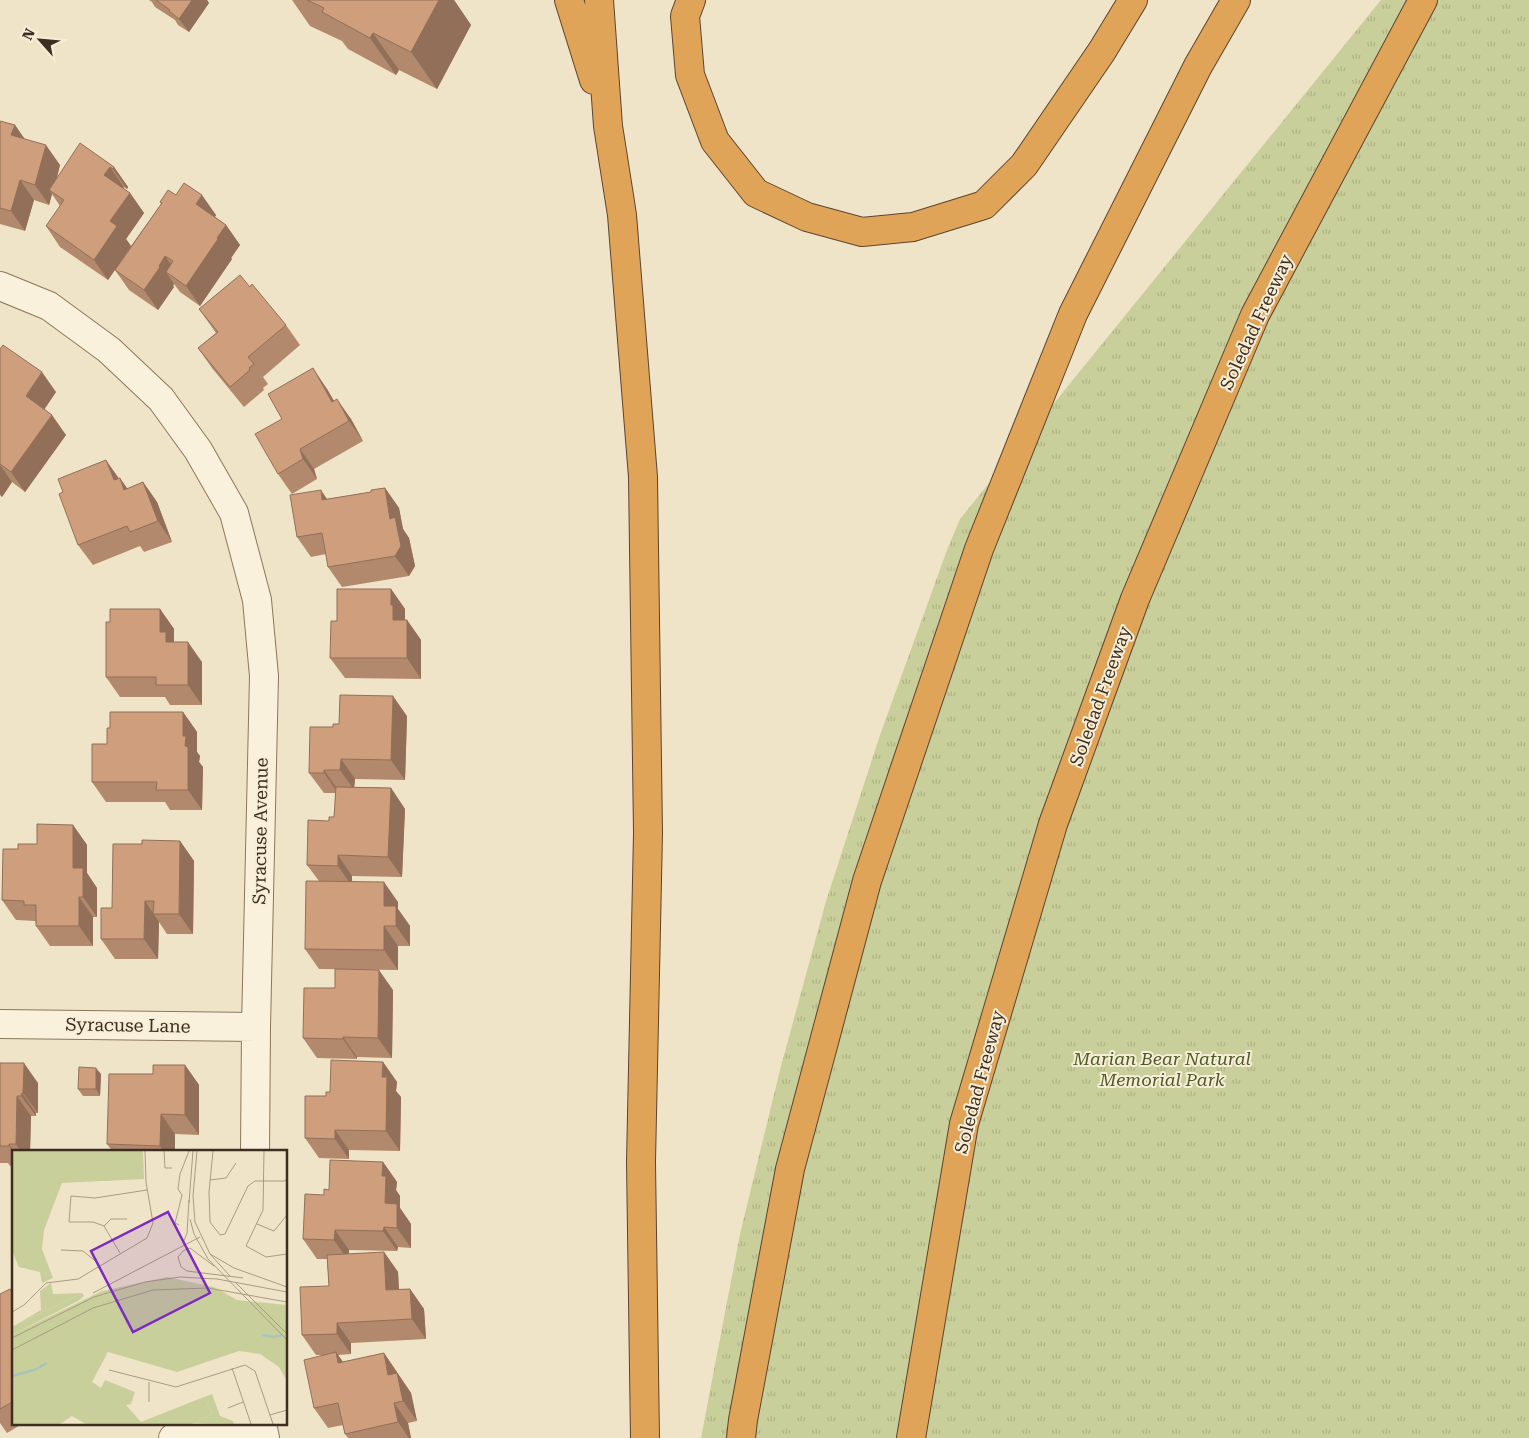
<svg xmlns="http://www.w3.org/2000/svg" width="1529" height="1438" font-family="'Roboto Serif',serif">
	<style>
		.park { fill: url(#park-tufts) }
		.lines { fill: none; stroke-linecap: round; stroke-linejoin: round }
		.street-casing { stroke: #8d765c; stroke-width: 30 }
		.highway-casing { stroke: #5b4430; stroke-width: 30 }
		.street { stroke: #faf1dc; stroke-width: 28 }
		.highway { stroke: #e0a458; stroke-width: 28 }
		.wall { fill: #b2896c }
		.shaded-wall { fill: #916f58 }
		.building { fill: #cf9f7d; stroke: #916f58 }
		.labels { text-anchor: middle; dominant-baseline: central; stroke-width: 4; stroke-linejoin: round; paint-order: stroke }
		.street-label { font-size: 18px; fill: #3d2e20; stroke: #f7eed8 }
		.park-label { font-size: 18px; font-style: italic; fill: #4d5a26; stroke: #f7eed8 }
		.inset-river { fill: none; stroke: #a9c4bc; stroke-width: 2.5 }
		.inset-road { fill: none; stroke: #a89b85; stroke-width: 1 }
		.view { fill: #7b2cbf; fill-opacity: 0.15; stroke: #7b2cbf; stroke-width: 2.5 }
		.inset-edge { fill: none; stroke: #3d2e20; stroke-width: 2.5 }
	</style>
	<defs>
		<pattern id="park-tufts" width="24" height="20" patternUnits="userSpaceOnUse" patternTransform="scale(1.25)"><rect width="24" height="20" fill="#c9cf9b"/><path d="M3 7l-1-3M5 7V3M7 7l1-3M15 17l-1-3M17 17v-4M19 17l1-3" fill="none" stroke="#aeb285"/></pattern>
	</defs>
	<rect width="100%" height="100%" fill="#f0e4c8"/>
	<path class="park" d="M 1381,0 L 1529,0 L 1529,1438 L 701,1438 L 740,1234 L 780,1070 L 826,901 L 880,735 L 947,550 L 960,519 Z"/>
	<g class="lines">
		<defs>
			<path id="street" d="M 0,286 L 49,306 L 109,350 L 161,399 L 198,450 L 234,513 L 257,600 L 264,676 L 256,1027 L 255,1152
				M 0,1024 L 256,1027
				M 173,1438 L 262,1424 L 265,1438"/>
			<path id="highway" d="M 569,0 L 594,80
				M 599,0 L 608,126 L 622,215 L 643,477 L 648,833 L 641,1162 L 645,1438
				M 691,0 L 685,16 L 690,75 L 715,141 L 756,193 L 807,217 L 862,232 L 913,227 L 984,205 L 1024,165 L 1102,51 L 1133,0
				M 741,1438 L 743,1420 L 790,1169 L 867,881 L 979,549 L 1073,314 L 1198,66 L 1236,0
				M 911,1438 L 964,1124 L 1053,824 L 1135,599 L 1255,315 L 1423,0"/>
		</defs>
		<use href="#street" class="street-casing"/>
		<use href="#highway" class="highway-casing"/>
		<use href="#street" class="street"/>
		<use href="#highway" class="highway"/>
	</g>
	<path class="wall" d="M 149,0 L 207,0 L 209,3 L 189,32 L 178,25 L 175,20 L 155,7 L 152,2 Z
		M 292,0 L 454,0 L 471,25 L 437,89 L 399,70 L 396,75 L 348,49 L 342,41 L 310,26 Z
		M 0,121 L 15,125 L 24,139 L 60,165 L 57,178 L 114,167 L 128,187 L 127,189 L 124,187 L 123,188 L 130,193 L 144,213 L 126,239 L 131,246 L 161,204 L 160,202 L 176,195 L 216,215 L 215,217 L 226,225 L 240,245 L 231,258 L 232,259 L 200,306 L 180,292 L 174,284 L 173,286 L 174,287 L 158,310 L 129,290 L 115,270 L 108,280 L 60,247 L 46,226 L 60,206 L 52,194 L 49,205 L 34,200 L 25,231 L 0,224 Z
		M 250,287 L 286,325 L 300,345 L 263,377 L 268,384 L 263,388 L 264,390 L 244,407 L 212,368 L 198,348 L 216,333 L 199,309 Z
		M 0,349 L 56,392 L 44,409 L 66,435 L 25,492 L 12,482 L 2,497 L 0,495 Z
		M 327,389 L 334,401 L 351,419 L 363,441 L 314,469 L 317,479 L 292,494 L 278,474 L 282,419 Z
		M 119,478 L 127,489 L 143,482 L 157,502 L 172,542 L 144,552 L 140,546 L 93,565 L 78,545 Z
		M 385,488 L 399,508 L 403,529 L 409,538 L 415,566 L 409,576 L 342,587 L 328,567 L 326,554 L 311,557 L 297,537 L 327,499 L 371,492 Z
		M 391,589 L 405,609 L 405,620 L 407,620 L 421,640 L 421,679 L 345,678 L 330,658 L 337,621 Z
		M 160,609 L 174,629 L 174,642 L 202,662 L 202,705 L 170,705 L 165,697 L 120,697 L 106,677 L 110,622 Z
		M 183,712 L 197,732 L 197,752 L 200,756 L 199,762 L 203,767 L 202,810 L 170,810 L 165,802 L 106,802 L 92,782 L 107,744 L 110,728 Z
		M 407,716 L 405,780 L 355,779 L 354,787 L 391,788 L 405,809 L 402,877 L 352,876 L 352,881 L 398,902 L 398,909 L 410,926 L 410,946 L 398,946 L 398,970 L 319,969 L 305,949 L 319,881 L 307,865 L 329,821 L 334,817 L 336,793 L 324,793 L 309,773 L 333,727 L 339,724 Z
		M 73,825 L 87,845 L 87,873 L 97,888 L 97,917 L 93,917 L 93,946 L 50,946 L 36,926 L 36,923 L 35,921 L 16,920 L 2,900 L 18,849 L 37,844 Z
		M 180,841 L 194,861 L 193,934 L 167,934 L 159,922 L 158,959 L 115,959 L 101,939 L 112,908 L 142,844 Z
		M 335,988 L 393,990 L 392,1058 L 357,1057 L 357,1059 L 317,1058 L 303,1038 Z
		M 383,1062 L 397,1082 L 396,1091 L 401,1097 L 400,1151 L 349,1150 L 349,1159 L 319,1158 L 305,1138 L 326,1096 L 330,1092 Z
		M 0,1063 L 38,1083 L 38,1113 L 36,1113 L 36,1116 L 31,1116 L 30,1152 L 14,1152 L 14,1166 L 10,1166 L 8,1163 L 0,1163 Z
		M 185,1065 L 199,1085 L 199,1135 L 175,1134 L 175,1152 L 113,1152 L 107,1144 L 153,1074 Z
		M 101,1074 L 100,1096 L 83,1096 L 78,1089 Z
		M 383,1162 L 397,1182 L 396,1190 L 400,1196 L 400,1208 L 411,1224 L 411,1248 L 398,1247 L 397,1251 L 349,1250 L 349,1254 L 384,1252 L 398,1272 L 399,1290 L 410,1289 L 424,1309 L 426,1339 L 351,1343 L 351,1354 L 338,1355 L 343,1362 L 384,1353 L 411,1393 L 417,1421 L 408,1423 L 411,1438 L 348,1438 L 345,1434 L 343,1425 L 328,1428 L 314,1408 L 323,1355 L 316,1355 L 302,1335 L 329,1286 L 327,1259 L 317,1259 L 303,1239 L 324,1195 L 329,1190 Z
		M 0,1294 L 14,1295 L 14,1424 L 22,1424 L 7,1433 L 0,1423 Z"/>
	<path class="shaded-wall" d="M 192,0 L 207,0 L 209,3 L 189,32 L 179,19 Z
		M 439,0 L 454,0 L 471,25 L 437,89 L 411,52 Z
		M 373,33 L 399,70 L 396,75 L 370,38 Z
		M 15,125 L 29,145 L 11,135 Z
		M 46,145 L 60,165 L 53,192 L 49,190 L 52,194 L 49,205 L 35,185 Z
		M 110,167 L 124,187 L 118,195 L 104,175 Z
		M 114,167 L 128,187 L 127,189 L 113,169 Z
		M 20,180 L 34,200 L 25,231 L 11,211 Z
		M 130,193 L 144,213 L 126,239 L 131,246 L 108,280 L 94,260 L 110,221 Z
		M 202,195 L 216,215 L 210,224 L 196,204 Z
		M 226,225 L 240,245 L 231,258 L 232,259 L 200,306 L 186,286 Z
		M 165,256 L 179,276 L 166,272 L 174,284 L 173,286 L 174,287 L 158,310 L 144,290 Z
		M 313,368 L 327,389 L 346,422 L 332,402 Z
		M 42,372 L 56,392 L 40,416 L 26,396 Z
		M 337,399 L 351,419 L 363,441 L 349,421 Z
		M 52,415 L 66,435 L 25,492 L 11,472 Z
		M 300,449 L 314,469 L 317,479 L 303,459 Z
		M 106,460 L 120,480 L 114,480 Z
		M 0,465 L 12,482 L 2,497 L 0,494 Z
		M 120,478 L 134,498 L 124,490 Z
		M 143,482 L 157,502 L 172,542 L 158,521 Z
		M 385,488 L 399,508 L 403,529 L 409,538 L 415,566 L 409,576 L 395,556 L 390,519 Z
		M 321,490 L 335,511 L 322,500 Z
		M 391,589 L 405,609 L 405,622 L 393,620 L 391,605 Z
		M 160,609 L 174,629 L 174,644 L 166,642 L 160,632 Z
		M 407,620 L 421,640 L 421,679 L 407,658 Z
		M 188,642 L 202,662 L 202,705 L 188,685 Z
		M 393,696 L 407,716 L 405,780 L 391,760 Z
		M 183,712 L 197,732 L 197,752 L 200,756 L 199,762 L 203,767 L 202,810 L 188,790 L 185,746 L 183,736 Z
		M 341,759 L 355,779 L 354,790 L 340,770 Z
		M 324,770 L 338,790 L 338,793 L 324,773 Z
		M 391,788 L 405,809 L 402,877 L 388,857 Z
		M 73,825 L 87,845 L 87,873 L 97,888 L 97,917 L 83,897 L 73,868 Z
		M 180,841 L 194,861 L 193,934 L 179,914 Z
		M 338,855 L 352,876 L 352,886 L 338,866 Z
		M 384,882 L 398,902 L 398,909 L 410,926 L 410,946 L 396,926 L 384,906 Z
		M 79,897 L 93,917 L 93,946 L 79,926 Z
		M 145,901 L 159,922 L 158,959 L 144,939 Z
		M 384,926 L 398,946 L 398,970 L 384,950 Z
		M 379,970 L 393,990 L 392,1058 L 378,1038 Z
		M 343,1037 L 357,1057 L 357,1059 L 343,1039 Z
		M 383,1062 L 397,1082 L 396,1091 L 401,1097 L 400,1151 L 386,1131 L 382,1077 Z
		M 24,1063 L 38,1083 L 38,1113 L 23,1093 Z
		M 185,1065 L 199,1085 L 199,1135 L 185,1115 Z
		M 96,1068 L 101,1074 L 100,1096 L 96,1089 Z
		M 22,1093 L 36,1113 L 36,1116 L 21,1096 Z
		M 17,1096 L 31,1116 L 30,1152 L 21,1152 L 16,1144 Z
		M 161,1114 L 175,1134 L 175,1152 L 164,1152 L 160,1146 Z
		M 335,1130 L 349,1150 L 349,1159 L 335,1139 Z
		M 9,1144 L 14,1152 L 14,1153 L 9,1146 Z
		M 383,1162 L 397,1182 L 396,1190 L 400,1196 L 400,1208 L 411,1224 L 411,1248 L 397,1228 L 385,1203 L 382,1176 Z
		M 384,1227 L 398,1247 L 397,1251 L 383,1231 Z
		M 335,1230 L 349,1250 L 348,1260 L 334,1240 Z
		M 384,1252 L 398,1272 L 400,1310 L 386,1290 Z
		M 410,1289 L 424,1309 L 426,1339 L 412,1319 Z
		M 337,1323 L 351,1343 L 351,1354 L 337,1334 Z
		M 336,1352 L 350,1372 L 338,1363 Z
		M 384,1353 L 411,1393 L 417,1421 L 403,1401 L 388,1375 Z
		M 394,1403 L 408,1423 L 411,1438 L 409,1438 L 398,1422 Z"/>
	<path class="building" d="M 156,0 L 192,0 L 179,19 L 169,11 L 170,10 Z
		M 307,0 L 439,0 L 411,52 L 373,33 L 370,38 L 322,12 L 324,8 Z
		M 0,121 L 15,125 L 11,135 L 46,145 L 35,185 L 20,180 L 11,211 L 0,208 Z
		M 80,143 L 114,167 L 113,169 L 110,167 L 104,175 L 130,193 L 110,221 L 117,226 L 94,260 L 46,226 L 64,200 L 49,190 Z
		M 184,183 L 202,195 L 196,204 L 226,225 L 217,238 L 218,239 L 186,286 L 166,272 L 173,261 L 165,256 L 159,266 L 160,267 L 144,290 L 115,270 L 162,203 L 160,202 L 168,190 L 176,195 Z
		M 240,275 L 250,287 L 252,284 L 286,325 L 248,357 L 254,364 L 249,368 L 250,370 L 230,387 L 198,348 L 218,332 L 199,309 Z
		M 3,345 L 42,372 L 26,396 L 52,415 L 11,472 L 0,464 L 0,349 Z
		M 313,368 L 332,402 L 337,399 L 349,421 L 300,449 L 303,459 L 278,474 L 255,434 L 282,419 L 268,394 Z
		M 106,460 L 114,480 L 120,478 L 124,490 L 143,482 L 158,521 L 130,532 L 127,526 L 78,545 L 59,494 L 63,492 L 58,479 Z
		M 385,488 L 390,519 L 395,517 L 401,546 L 395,556 L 328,567 L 322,533 L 297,537 L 290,495 L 321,490 L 322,500 L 371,492 L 371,490 Z
		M 337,589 L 391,589 L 391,605 L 393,605 L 393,620 L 407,620 L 407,658 L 330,658 L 331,621 L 337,621 Z
		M 110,609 L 160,609 L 160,632 L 166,632 L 166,642 L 188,642 L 188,685 L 156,685 L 156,677 L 106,677 L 106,622 L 110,622 Z
		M 340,695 L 393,696 L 391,760 L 341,759 L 340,770 L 324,770 L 324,773 L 309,773 L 310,727 L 333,727 L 333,724 L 339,724 Z
		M 110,712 L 183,712 L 183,736 L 186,736 L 185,746 L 188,747 L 188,790 L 156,790 L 157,782 L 92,782 L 92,744 L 107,744 L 107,728 L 110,728 Z
		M 336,787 L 391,788 L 388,857 L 338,855 L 338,866 L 307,865 L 308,820 L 329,821 L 329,817 L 334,817 Z
		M 37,824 L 73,825 L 73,868 L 83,868 L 83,897 L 79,897 L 79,926 L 36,926 L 36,905 L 24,905 L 24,901 L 2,900 L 3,849 L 18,849 L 18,844 L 37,844 Z
		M 142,840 L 180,841 L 179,914 L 153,914 L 154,901 L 145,901 L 144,939 L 101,939 L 101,908 L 112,908 L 113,844 L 142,844 Z
		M 306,881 L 384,882 L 384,906 L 396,906 L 396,926 L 384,926 L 384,950 L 305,949 Z
		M 335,969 L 379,970 L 378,1038 L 343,1037 L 343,1039 L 303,1038 L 304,988 L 335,988 Z
		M 331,1060 L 383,1062 L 382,1077 L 387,1077 L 386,1131 L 335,1130 L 335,1139 L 305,1138 L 305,1096 L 326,1096 L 326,1092 L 330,1092 Z
		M 0,1063 L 24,1063 L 23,1093 L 22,1093 L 21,1096 L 17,1096 L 16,1144 L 9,1144 L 9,1146 L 0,1146 Z
		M 153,1065 L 185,1065 L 185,1115 L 161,1114 L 160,1146 L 107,1144 L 109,1074 L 153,1074 Z
		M 79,1067 L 96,1068 L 96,1089 L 78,1089 Z
		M 330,1160 L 383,1162 L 382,1176 L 386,1176 L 385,1203 L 397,1204 L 397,1228 L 384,1227 L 383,1231 L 335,1230 L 334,1240 L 303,1239 L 305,1194 L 324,1195 L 324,1189 L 329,1190 Z
		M 384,1252 L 386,1290 L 410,1289 L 412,1319 L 337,1323 L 337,1334 L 302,1335 L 300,1287 L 329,1286 L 327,1255 Z
		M 10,1289 L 14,1296 L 14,1401 L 0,1409 L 0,1294 Z
		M 336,1352 L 338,1363 L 384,1353 L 388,1375 L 397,1373 L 403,1401 L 394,1403 L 398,1422 L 345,1434 L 338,1403 L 314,1408 L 304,1360 Z"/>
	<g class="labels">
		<g class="street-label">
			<text transform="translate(1256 322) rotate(-65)">Soledad Freeway</text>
			<text transform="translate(1100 696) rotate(-70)">Soledad Freeway</text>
			<text transform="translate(260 831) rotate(-89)">Syracuse Avenue</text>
			<text transform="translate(128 1025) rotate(1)">Syracuse Lane</text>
			<text transform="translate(979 1082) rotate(-75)">Soledad Freeway</text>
		</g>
		<g class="park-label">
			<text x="1162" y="1058">Marian Bear Natural<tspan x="1162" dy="21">Memorial Park</tspan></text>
		</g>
	</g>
	<g transform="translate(12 1150)">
		<rect width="275" height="275" fill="#f0e4c8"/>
		<path d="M 70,143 L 72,146 L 66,151 L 0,185 L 0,177 ZM 200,244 L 208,266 L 221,271 L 222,274 L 181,273 L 200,264 L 192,247 Z" fill="#c9cf9b"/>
		<path d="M 0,1 L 131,1 L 132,29 L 50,33 L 32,80 L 30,99 L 41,128 L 30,133 L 28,122 L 7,117 L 0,101 ZM 155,127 L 202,137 L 225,150 L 275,155 L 275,231 L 267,217 L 248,204 L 227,201 L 165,222 L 96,202 L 80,232 L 89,238 L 93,230 L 123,242 L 119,254 L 114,255 L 129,272 L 192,247 L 200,264 L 180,274 L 74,274 L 60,266 L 48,274 L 0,274 L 0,185 L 90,141 ZM 39,133 L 41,144 L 70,143 L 0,177 L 29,160 L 28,141 Z" fill="#c9cf9b"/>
		<path d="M 79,1 L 128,1 L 128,27 L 92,31 L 93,3 L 89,3 L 88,30 L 78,29 Z" fill="#c9cf9b"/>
		<path class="inset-river" d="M 250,185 L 262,187 L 270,185M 0,226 L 22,220 L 35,213"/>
		<path class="inset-road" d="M 152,1 L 153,18 L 160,18M 185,1 L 181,46 L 183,72 L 198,104 L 218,126M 201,1 L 197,42 L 198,72 L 208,85 L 213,84 L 236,36 L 243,31 L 273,31 L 275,28 L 275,1M 252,1 L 251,60 L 234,96 L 254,107 L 275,104M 198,30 L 214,28 L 224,13M 177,53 L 181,1M 178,69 L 182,84 L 196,109 L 275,190M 245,74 L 262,81 L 275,65M 167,75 L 163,73 L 170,45 L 166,39 L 168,24 L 177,1M 92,76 L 99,69 L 115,69M 171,93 L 175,83 L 177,50M 49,100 L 71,101 L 87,114M 108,103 L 92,76 L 81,72 L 57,72 L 59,46 L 83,48 L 135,40M 198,104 L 222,118 L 275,137M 202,116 L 178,98 L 171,101 L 166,107 L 169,117 L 175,121 L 231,128M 224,133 L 275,184M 81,143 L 188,87M 0,162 L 12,155 L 34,133 L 66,129 L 135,88 L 141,73 L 134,32 L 133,1M 0,188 L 82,147 L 133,132 L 168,127 L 205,129 L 275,142M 0,200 L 81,158 L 141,140 L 196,138 L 275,152M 220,218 L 239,274M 97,220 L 164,237 L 233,215 L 243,221 L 261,274M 137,232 L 137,252M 216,258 L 231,252M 258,265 L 275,260"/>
		<path class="view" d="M 156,62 L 198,143 L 121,182 L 79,101 Z"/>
		<rect width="275" height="275" class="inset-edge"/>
	</g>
	<g transform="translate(40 40) rotate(297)" stroke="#f7eed8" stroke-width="4" paint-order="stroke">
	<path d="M0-4L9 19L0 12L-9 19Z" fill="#3d2e20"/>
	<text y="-8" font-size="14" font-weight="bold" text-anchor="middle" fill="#3d2e20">N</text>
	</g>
</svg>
